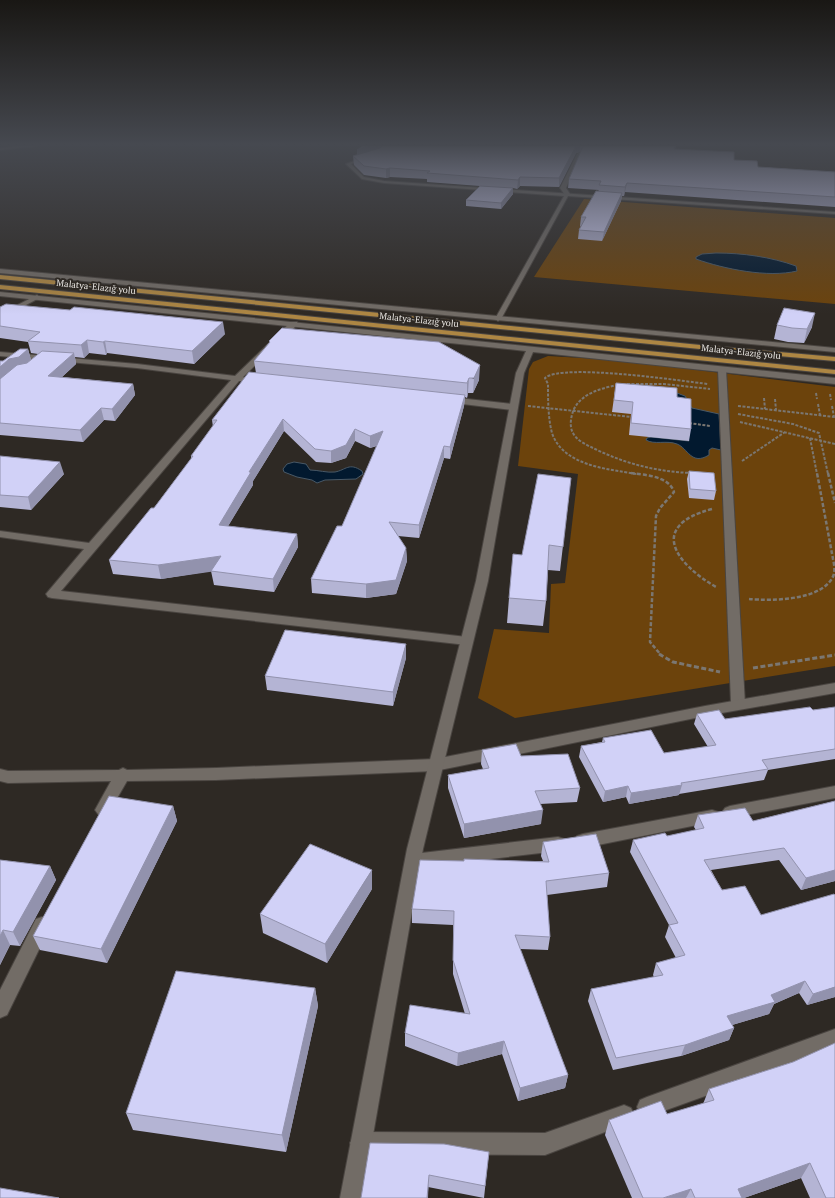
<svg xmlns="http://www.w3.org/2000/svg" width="835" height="1198" font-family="'PT Serif',serif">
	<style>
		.green { fill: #6c430c }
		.water { fill: #02192f; stroke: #485866 }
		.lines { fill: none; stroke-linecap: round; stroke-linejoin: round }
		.service-casing { stroke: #4a4541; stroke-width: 2 }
		.pedestrian-casing { stroke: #4a4541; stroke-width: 2 }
		.minor-casing { stroke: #4a4541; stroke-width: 2 }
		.tertiary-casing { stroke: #4a4541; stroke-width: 2 }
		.trunk-casing { stroke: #4a4541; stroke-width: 2 }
		.path-far2 { stroke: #7b7772; stroke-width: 2; stroke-dasharray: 3 1.5; stroke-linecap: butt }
		.path-far1 { stroke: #7b7772; stroke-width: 2.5; stroke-dasharray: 4 2; stroke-linecap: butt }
		.path { stroke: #7b7772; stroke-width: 3; stroke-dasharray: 5 2.5; stroke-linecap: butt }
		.service { fill: #726c66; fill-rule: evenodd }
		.pedestrian { fill: #726c66; fill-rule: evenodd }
		.minor { fill: #726c66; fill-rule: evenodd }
		.tertiary { fill: #726c66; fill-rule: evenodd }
		.trunk { fill: #ad8643; fill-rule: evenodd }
		.wall { fill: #b4b4d4 }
		.shaded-wall { fill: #9292ad }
		.building { fill: #d1d1f7; stroke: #9292ad }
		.labels { text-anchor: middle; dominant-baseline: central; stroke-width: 4; stroke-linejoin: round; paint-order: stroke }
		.far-street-label { font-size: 9px; fill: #edeae6; stroke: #2e2924 }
	</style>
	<rect width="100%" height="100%" fill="#2e2924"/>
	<path class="green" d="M 584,199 L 835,218 L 835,304 L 534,277 Z
		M 548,356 L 616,360 L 835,387 L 835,666 L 515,718 L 478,698 L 494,629 L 549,633 L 551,584 L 565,583 L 578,474 L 518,466 L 529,369 L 533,362 Z"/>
	<path class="water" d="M 716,253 C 743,253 771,257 796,266 L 797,271 C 768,278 724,269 696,259 L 696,257 L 702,254 Z
		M 677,393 L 685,396 L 692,408 L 719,414 L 721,450 L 712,448 L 709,450 L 709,455 C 691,466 688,448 677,444 C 667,440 654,445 646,440 L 647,438 L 651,437 L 689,441 L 675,409 Z
		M 294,462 L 306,464 L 310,470 C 318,470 327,473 335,472 C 346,470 349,462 362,471 L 363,474 L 356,479 L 325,480 L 317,483 L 312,480 L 297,477 L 284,472 L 283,469 L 287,464 Z"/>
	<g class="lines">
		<defs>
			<path id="service" d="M 19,146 L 36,146 L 0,150 L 0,148 Z
				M 388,146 L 393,146 L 379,155 L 351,164 L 364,177 L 384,181 L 835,212 L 835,214 L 568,196 L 501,319 L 498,321 L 495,319 L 564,196 L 384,183 L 362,179 L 346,164 L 377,153 Z"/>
			<path id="pedestrian" d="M 719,367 L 725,367 L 726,369 L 745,704 L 743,707 L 738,709 L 733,707 L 731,704 L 718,369 Z"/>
			<path id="minor" d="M 579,153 L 581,154 L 566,188 L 570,194 L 565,195 L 560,188 L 577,154 Z
				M 37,295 L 40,297 L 39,298 L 0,319 L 0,314 Z
				M 291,322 L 297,322 L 298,324 L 243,377 L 247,379 L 246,381 L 239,381 L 61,591 L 467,637 L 471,638 L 473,641 L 471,644 L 467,645 L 52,598 L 48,597 L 46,594 L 84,549 L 0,537 L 0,531 L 89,543 L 231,380 L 137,368 L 0,356 L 0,352 L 137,364 L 235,376 Z
				M 449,397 L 513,404 L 517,407 L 513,410 L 446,402 L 445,400 Z
				M 835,683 L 835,693 L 705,716 L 435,771 L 216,780 L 127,781 L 108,814 L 103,816 L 98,814 L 95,810 L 111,781 L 8,783 L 0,781 L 0,769 L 8,771 L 119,770 L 123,768 L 127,770 L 216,768 L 435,759 L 705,706 Z
				M 835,786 L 835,798 L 730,818 L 725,816 L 722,812 L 725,808 L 730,806 Z
				M 712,810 L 718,812 L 720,816 L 718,820 L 712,822 L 583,848 L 577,846 L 575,841 L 577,836 L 583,834 Z
				M 558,837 L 564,839 L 566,844 L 564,849 L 558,851 L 413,868 L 407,866 L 405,861 L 407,856 L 413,854 Z
				M 42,917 L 48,919 L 51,925 L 7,1015 L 0,1018 L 0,990 L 36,919 Z
				M 835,1029 L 835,1049 L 647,1117 L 640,1114 L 637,1107 L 640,1100 L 647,1097 Z
				M 624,1105 L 631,1108 L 634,1115 L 631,1122 L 545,1155 L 361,1154 L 354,1150 L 350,1143 L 354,1136 L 361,1132 L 545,1133 Z"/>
			<path id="tertiary" d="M 0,269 L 835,348 L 835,352 L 0,273 Z
				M 0,292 L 835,378 L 835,384 L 533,352 L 524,373 L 488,581 L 423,849 L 362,1198 L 340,1198 L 407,849 L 476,581 L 516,373 L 526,351 L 0,296 Z"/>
			<path id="trunk" d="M 0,275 L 700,345 L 835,357 L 835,361 L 700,349 L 0,279 Z
				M 0,285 L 835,370 L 835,374 L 0,289 Z"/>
		</defs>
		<use href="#service" class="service-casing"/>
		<use href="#pedestrian" class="pedestrian-casing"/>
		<use href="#minor" class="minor-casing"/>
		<use href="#tertiary" class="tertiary-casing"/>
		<use href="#trunk" class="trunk-casing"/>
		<path class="path-far2" d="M 627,384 L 664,384 L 710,389
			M 618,385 C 602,388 582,393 574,409 C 571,416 569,426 573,433 C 577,441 587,445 595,449 C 626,464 658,472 692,473
			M 816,393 L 817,399
			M 830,394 L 831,400
			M 764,398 L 765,409
			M 775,399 L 776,410
			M 818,404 L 820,415
			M 528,406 L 631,417
			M 738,406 L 835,417
			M 832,406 L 834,417
			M 738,414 L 793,424 L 819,433 L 828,474
			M 740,422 L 835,444
			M 689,423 L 710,426
			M 810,438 L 817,474
			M 742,461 L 785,432
			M 636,474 C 608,469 563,466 552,433 C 548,418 548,400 548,384 L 545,378 C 562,363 682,381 708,384"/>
		<path class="path-far1" d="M 631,473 C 645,475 669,476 674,492 L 660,508 L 656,516 L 650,642 L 661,655
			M 690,473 L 692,473
			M 828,473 L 835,503
			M 712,509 C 648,526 675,563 716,587
			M 749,599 C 771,601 825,601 834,574 C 835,569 834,563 833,559 L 817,473"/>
		<path class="path" d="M 659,654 L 673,662 L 720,672
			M 753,668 L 835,655"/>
		<use href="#service" class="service"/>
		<use href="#pedestrian" class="pedestrian"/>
		<use href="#minor" class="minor"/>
		<use href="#tertiary" class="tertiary"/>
		<use href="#trunk" class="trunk"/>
	</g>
	<path class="wall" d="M 363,146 L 676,146 L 675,149 L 734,160 L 758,167 L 835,172 L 835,207 L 625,192 L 624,196 L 622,196 L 621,201 L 602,241 L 578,239 L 579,230 L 581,226 L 580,226 L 581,217 L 598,191 L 599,190 L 568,188 L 569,179 L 580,153 L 580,152 L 576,153 L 559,187 L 520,186 L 517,189 L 513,188 L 513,194 L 501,209 L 466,206 L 466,200 L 480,186 L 427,182 L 427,179 L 390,177 L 386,178 L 364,175 L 354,165 L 353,156 L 357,155 L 357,150 Z
		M 0,307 L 225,334 L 194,364 L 107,353 L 106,355 L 89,353 L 84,358 L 75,357 L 76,364 L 62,377 L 133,384 L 135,395 L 115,421 L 104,420 L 83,442 L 0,435 L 0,361 L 3,361 L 28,349 L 31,360 L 38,354 L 31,353 L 28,342 L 0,338 Z
		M 777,325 L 812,327 L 804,343 L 788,342 L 774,339 Z
		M 282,328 L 479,380 L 473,393 L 468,393 L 467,398 L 465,397 L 464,406 L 450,459 L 444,458 L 419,538 L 398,536 L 406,548 L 407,561 L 396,594 L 366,598 L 312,593 L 311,579 L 342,526 L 377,446 L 370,448 L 355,441 L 346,458 L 331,463 L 316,462 L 284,431 L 253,481 L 253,485 L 228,526 L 297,534 L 298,547 L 274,592 L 214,585 L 211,571 L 161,579 L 113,574 L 109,560 L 154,508 L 191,459 L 191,456 L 213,427 L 212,420 L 256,373 L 254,361 L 269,343 L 269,341 Z
		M 616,383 L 677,397 L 691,429 L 689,441 L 629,435 L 631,414 L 612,412 Z
		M 0,456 L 64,474 L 31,510 L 0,507 Z
		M 689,471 L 716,491 L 714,500 L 689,498 L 687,479 Z
		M 571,478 L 560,571 L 548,570 L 546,601 L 543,626 L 507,623 L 509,598 L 522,555 Z
		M 406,658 L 393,706 L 267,690 L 265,676 Z
		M 835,707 L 835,759 L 768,770 L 764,780 L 679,794 L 679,795 L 629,804 L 626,797 L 603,802 L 579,757 L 581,746 L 602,742 L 603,738 L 664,753 L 708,747 L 694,724 L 697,714 L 725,719 L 813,710 Z
		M 482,750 L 521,756 L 580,788 L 577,802 L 540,804 L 541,824 L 464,838 L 448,788 L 448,775 L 483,769 L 481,764 Z
		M 835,801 L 835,881 L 801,890 L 779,860 L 711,870 L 722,890 L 761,915 L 835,997 L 807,1005 L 799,993 L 774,1004 L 769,1014 L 732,1025 L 734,1028 L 729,1040 L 681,1056 L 613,1070 L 588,1001 L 591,989 L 654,977 L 653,975 L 656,963 L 676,958 L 665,937 L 669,925 L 630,852 L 633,840 L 667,836 L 696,830 L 694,827 L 698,815 L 753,821 Z
		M 173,806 L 177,821 L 107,963 L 40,950 L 33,936 Z
		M 543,842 L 609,873 L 607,887 L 547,895 L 550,937 L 548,950 L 520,949 L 568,1075 L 565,1088 L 518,1101 L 502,1054 L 457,1066 L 405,1046 L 405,1033 L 465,1014 L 453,974 L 453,925 L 412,923 L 412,909 L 464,861 L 543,861 L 541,856 Z
		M 0,860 L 50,866 L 56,880 L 20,946 L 10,945 L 0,965 Z
		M 372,889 L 327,963 L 263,933 L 260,914 Z
		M 315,988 L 318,1006 L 286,1152 L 133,1130 L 126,1113 Z
		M 793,1062 L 835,1198 L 810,1198 L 801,1178 L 744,1198 L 632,1198 L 605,1135 L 609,1120 L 667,1114 L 703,1104 L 709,1089 Z
		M 489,1152 L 484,1198 L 428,1187 L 428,1198 L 361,1198 Z"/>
	<path class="shaded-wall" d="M 368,146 L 385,146 L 357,158 L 357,150 Z
		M 576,146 L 580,146 L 580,152 L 576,153 L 559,187 L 559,178 Z
		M 390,168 L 390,177 L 386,178 L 386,169 Z
		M 520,177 L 520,186 L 517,189 L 518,180 Z
		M 627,183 L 625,192 L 624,196 L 625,187 Z
		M 513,188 L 513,194 L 501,209 L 501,203 Z
		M 622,193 L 621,201 L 602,241 L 604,232 Z
		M 815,313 L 812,327 L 804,343 L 807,329 Z
		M 223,322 L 225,334 L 194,364 L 192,351 Z
		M 87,340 L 89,353 L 84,358 L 81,345 Z
		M 105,341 L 107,353 L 106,355 L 103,342 Z
		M 28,349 L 31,360 L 0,381 L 0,367 L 9,359 Z
		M 74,353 L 76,364 L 51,387 L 48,376 Z
		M 480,365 L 479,380 L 473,393 L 474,378 Z
		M 469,378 L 468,393 L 467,398 L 467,383 Z
		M 133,384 L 135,395 L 115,421 L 112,409 Z
		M 465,395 L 464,406 L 450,459 L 450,447 Z
		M 101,408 L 104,420 L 83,442 L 80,430 Z
		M 283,419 L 284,431 L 253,481 L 253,485 L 221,538 L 219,525 L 249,472 Z
		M 355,429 L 355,441 L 346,458 L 331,463 L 331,451 Z
		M 383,431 L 384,443 L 370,448 L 370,436 Z
		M 444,446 L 444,458 L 419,538 L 419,525 Z
		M 60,462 L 64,474 L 31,510 L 28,497 Z
		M 297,534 L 298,547 L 274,592 L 273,579 Z
		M 406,548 L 407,561 L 396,594 L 366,598 L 366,584 Z
		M 221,556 L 223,570 L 161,579 L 158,565 Z
		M 406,644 L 406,658 L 393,706 L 393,692 Z
		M 682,785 L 679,795 L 629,804 L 631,793 Z
		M 628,786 L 626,797 L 603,802 L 605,791 Z
		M 173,806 L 177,821 L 107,963 L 101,949 Z
		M 543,810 L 541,824 L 464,838 L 464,824 Z
		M 50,866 L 56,880 L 20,946 L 13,932 Z
		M 372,870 L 372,889 L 327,963 L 325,944 Z
		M 835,870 L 835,881 L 801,890 L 806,878 Z
		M 3,930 L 10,945 L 0,965 L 0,936 Z
		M 805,981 L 799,993 L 774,1004 L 769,1014 L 722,1028 L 727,1016 L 771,995 Z
		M 835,987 L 835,997 L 807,1005 L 813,994 Z
		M 315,988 L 318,1006 L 286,1152 L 282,1135 Z
		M 734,1028 L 729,1040 L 681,1056 L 685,1045 Z
		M 504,1041 L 502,1054 L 457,1066 L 458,1053 Z
		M 568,1075 L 565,1088 L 518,1101 L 520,1088 Z
		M 810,1163 L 801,1178 L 744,1198 L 733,1198 L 738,1189 Z
		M 429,1175 L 428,1198 L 427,1198 Z
		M 691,1189 L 686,1198 L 663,1198 Z"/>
	<path class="building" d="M 363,146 L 368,146 L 357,150 Z
		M 382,146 L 576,146 L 559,178 L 520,177 L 518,180 L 427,173 L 430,171 L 390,168 L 386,169 L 364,166 L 353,156 L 380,148 Z
		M 583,146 L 675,146 L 674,149 L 734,152 L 734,160 L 757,161 L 758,167 L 835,172 L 835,197 L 627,183 L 625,187 L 599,185 L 601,181 L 569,179 Z
		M 480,186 L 513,188 L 501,203 L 466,200 Z
		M 596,191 L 622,193 L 604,232 L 579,230 L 586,217 L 581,217 Z
		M 6,304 L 70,310 L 74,307 L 223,322 L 192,351 L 105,341 L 103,342 L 87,340 L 81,345 L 28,341 L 40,332 L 0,326 L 0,307 Z
		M 784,308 L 815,313 L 807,329 L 792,328 L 777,325 Z
		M 282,328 L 439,342 L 480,365 L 474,378 L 469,378 L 467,383 L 254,361 L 270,342 L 269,341 Z
		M 20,349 L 28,349 L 19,357 L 9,359 L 0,367 L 0,361 L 3,361 Z
		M 42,351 L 74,353 L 48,376 L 133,384 L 112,409 L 101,408 L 80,430 L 0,423 L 0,379 L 17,365 L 27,363 Z
		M 249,372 L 465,395 L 450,447 L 444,446 L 419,525 L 389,522 L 406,548 L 396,580 L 366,584 L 311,579 L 337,526 L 342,526 L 383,431 L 370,436 L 355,429 L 346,445 L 331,451 L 315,449 L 283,419 L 249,472 L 251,472 L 219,525 L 297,534 L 273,579 L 211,571 L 221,556 L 158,565 L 109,560 L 151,508 L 154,508 L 193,456 L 191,456 L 217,420 L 212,420 Z
		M 616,383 L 677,388 L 677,397 L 691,399 L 691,429 L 631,423 L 633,402 L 614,400 Z
		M 0,456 L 60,462 L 28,497 L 0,495 Z
		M 689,471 L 714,473 L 716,491 L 690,489 Z
		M 538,474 L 571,478 L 563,547 L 549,545 L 546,601 L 509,598 L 513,554 L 522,555 Z
		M 285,630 L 406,644 L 393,692 L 265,676 Z
		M 810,707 L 813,710 L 835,707 L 835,749 L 762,760 L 768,769 L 681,783 L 682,785 L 631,793 L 628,786 L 605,791 L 581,746 L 605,742 L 603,738 L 651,730 L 664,753 L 716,745 L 697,714 L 719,710 L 725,719 Z
		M 516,744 L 521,756 L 568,754 L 580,788 L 535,791 L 543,810 L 464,824 L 448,775 L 489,768 L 482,750 Z
		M 109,796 L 173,806 L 101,949 L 33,936 Z
		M 835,801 L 835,870 L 806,878 L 784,848 L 704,860 L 722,890 L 745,886 L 761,915 L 834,894 L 835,895 L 835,987 L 813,994 L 805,981 L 771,995 L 775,1002 L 727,1016 L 734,1028 L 685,1045 L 616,1058 L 591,989 L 663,975 L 656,963 L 685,955 L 669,925 L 678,923 L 633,840 L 665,833 L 667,836 L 704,828 L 698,815 L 745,808 L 753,821 Z
		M 596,834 L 609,873 L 546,881 L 550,937 L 515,935 L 568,1075 L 520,1088 L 504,1041 L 458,1053 L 405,1033 L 410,1005 L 470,1014 L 453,960 L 454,911 L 412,909 L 420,860 L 464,861 L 464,859 L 549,862 L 543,842 Z
		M 310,844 L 372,870 L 325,944 L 260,914 Z
		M 0,860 L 50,866 L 13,932 L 3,930 L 0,936 Z
		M 176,971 L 315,988 L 282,1135 L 126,1113 Z
		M 835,1043 L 835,1198 L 826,1198 L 810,1163 L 738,1189 L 742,1198 L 695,1198 L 691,1189 L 663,1198 L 643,1198 L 609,1120 L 661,1101 L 667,1114 L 714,1100 L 709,1089 L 793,1062 Z
		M 370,1143 L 444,1144 L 489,1152 L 485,1186 L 429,1175 L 427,1198 L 361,1198 Z
		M 0,1188 L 59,1198 L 0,1198 Z"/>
	<linearGradient id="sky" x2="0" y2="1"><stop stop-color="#191714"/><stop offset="0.46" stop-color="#464950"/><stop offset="1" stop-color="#464950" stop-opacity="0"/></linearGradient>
	<rect width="835" height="314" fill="url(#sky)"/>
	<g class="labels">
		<g class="far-street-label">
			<text transform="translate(96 287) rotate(6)">Malatya-Elazığ yolu</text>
			<text transform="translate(419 320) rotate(6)">Malatya-Elazığ yolu</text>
			<text transform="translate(741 352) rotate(6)">Malatya-Elazığ yolu</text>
		</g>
	</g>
</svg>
